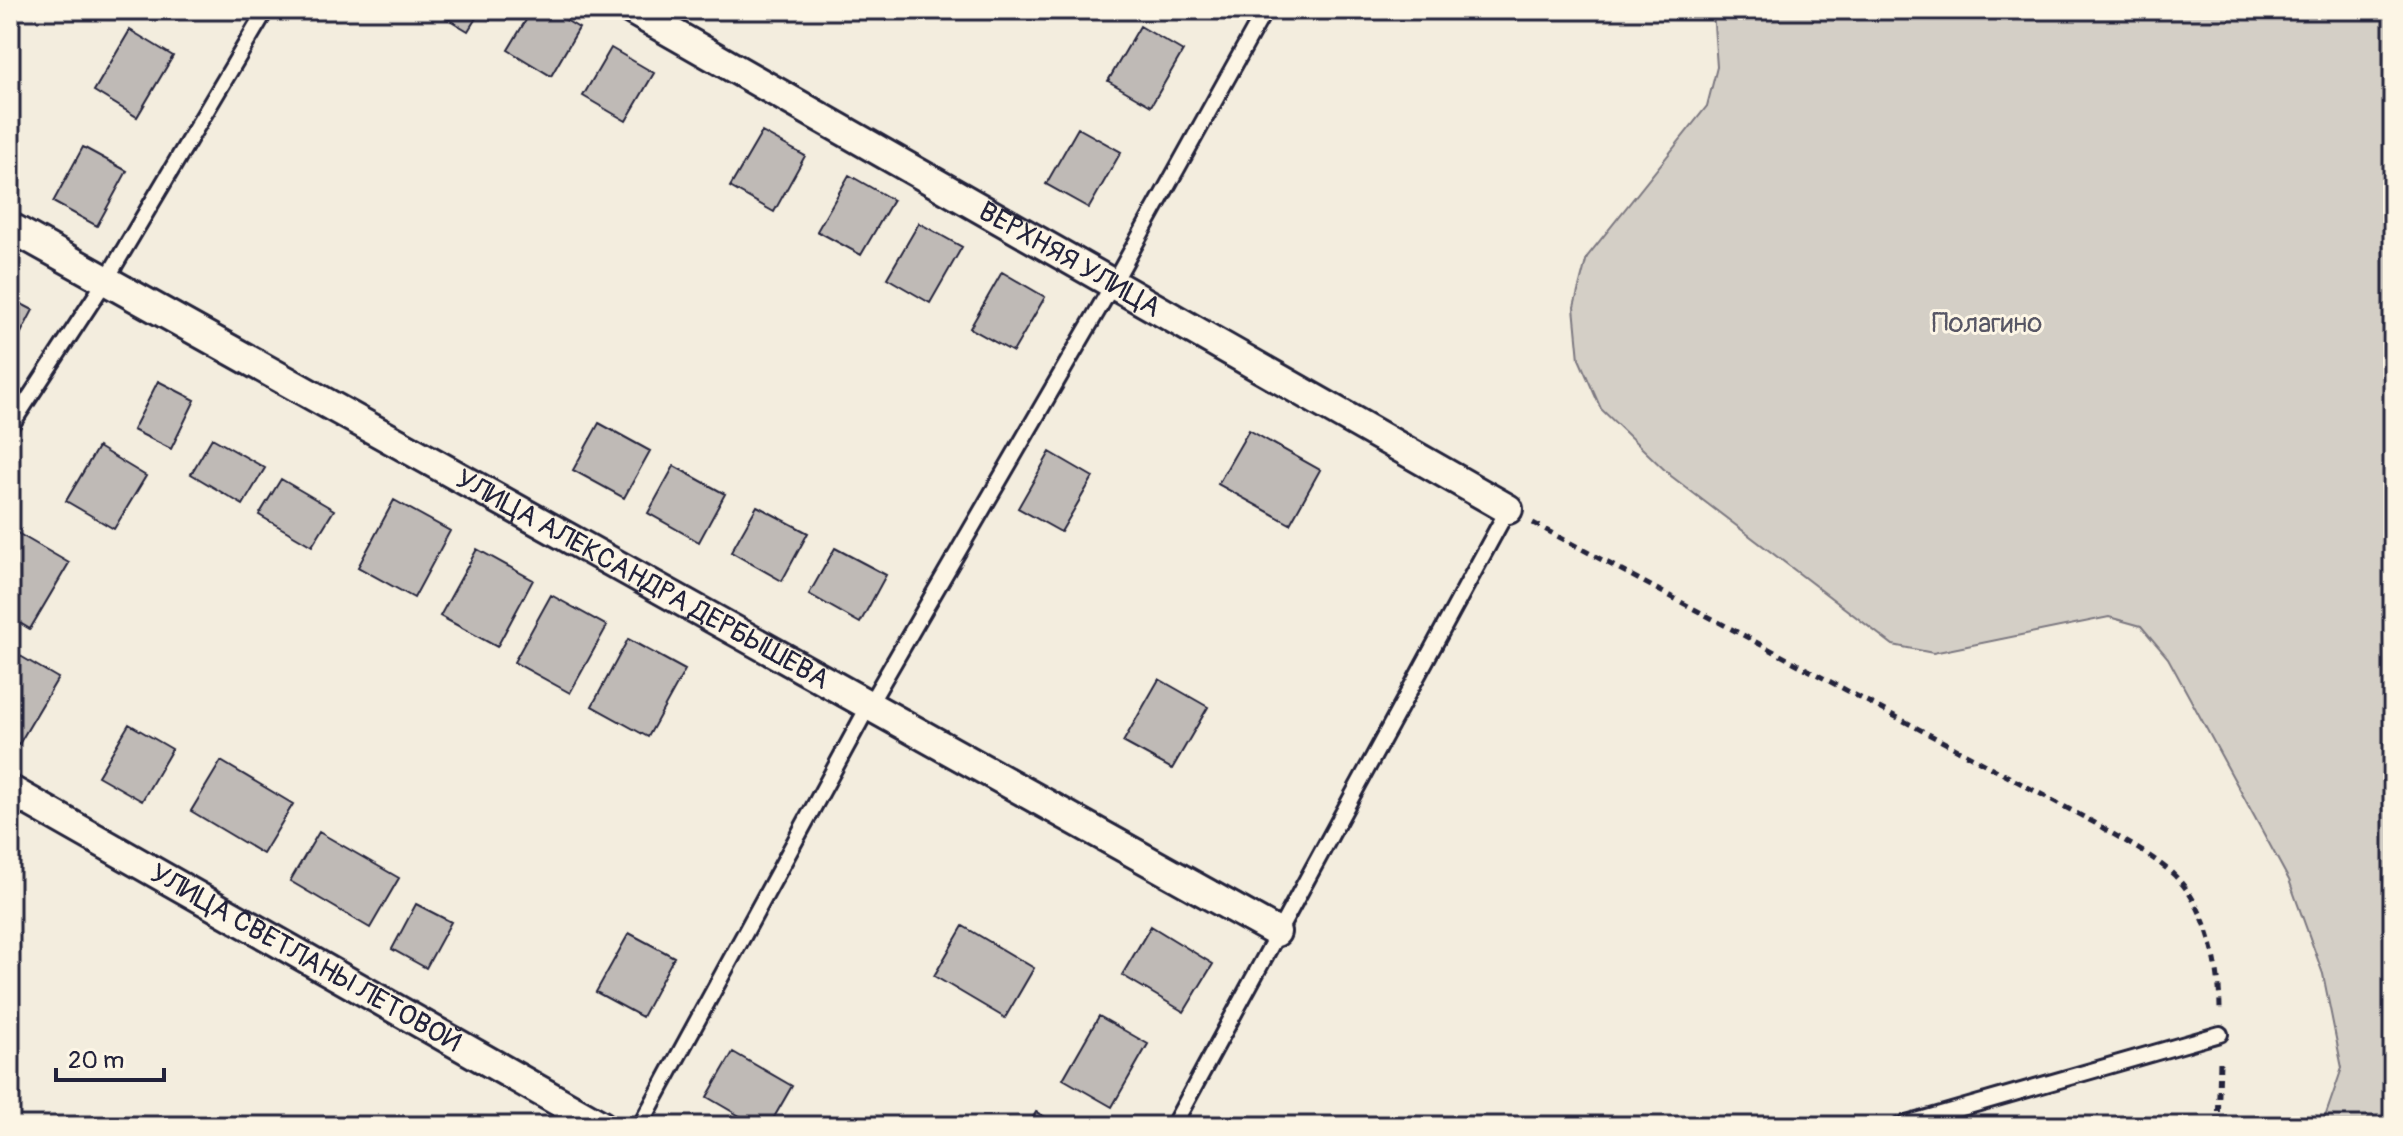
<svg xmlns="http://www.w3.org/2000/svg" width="2403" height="1136" font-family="Pangolin,sans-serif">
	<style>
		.green { fill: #d4cfc6; stroke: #7b7880; stroke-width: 2 }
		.building { fill: #bfbab6; stroke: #22223b; stroke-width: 2 }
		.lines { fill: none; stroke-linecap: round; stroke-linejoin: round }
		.lane-casing { stroke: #22223b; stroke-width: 20 }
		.street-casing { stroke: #22223b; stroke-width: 34 }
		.path { stroke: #22223b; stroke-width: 5; stroke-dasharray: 8 6; stroke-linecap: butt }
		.lane { stroke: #fcf5e5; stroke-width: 14 }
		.street { stroke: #fcf5e5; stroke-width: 28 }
		.labels { text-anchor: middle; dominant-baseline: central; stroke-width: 6; stroke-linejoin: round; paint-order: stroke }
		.street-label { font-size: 28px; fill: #22223b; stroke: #fcf5e5 }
		.park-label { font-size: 28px; fill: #575665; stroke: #fcf5e5 }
	</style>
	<rect width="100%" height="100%" fill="#f3edde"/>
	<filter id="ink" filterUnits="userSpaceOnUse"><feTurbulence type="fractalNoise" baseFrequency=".0125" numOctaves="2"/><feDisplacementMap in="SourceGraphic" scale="16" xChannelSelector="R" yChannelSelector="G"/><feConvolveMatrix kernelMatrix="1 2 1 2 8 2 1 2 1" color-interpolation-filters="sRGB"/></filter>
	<g filter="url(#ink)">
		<path class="green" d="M 1713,10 L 2393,10 L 2393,1126 L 2322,1126 L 2342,1068 L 2323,974 L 2289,880 L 2168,658 L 2141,626 L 2109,617 L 1933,653 L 1893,645 L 1671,476 L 1601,409 L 1579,359 L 1574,307 L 1587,257 L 1707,106 L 1717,67 Z"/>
		<path class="building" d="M 433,10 L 481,10 L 468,31 Z
			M 532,10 L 549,10 L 579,28 L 551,76 L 508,50 Z
			M 1140,26 L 1183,51 L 1151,106 L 1108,81 Z
			M 130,30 L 173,56 L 137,117 L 94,91 Z
			M 611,48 L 654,73 L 626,121 L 583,96 Z
			M 1078,128 L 1121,152 L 1089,208 L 1046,184 Z
			M 762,132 L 805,156 L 774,212 L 730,187 Z
			M 83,147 L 127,171 L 97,226 L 53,202 Z
			M 849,175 L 893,200 L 861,255 L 817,231 Z
			M 919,223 L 962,247 L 930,303 L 887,278 Z
			M 1002,272 L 1045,297 L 1013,352 L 970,328 Z
			M 10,298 L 33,310 L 10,354 Z
			M 158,381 L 195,400 L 171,449 L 133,430 Z
			M 599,423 L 650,451 L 624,498 L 573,470 Z
			M 1249,430 L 1320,470 L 1290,524 L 1218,484 Z
			M 212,438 L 265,468 L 243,505 L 191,474 Z
			M 98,447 L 146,476 L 114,529 L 66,501 Z
			M 1050,452 L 1093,477 L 1061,532 L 1018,508 Z
			M 674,466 L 725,494 L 699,542 L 648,513 Z
			M 281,479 L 334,510 L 312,546 L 259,515 Z
			M 394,500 L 450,531 L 414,598 L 358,567 Z
			M 757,506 L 808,533 L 782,581 L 731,552 Z
			M 14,531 L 69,563 L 30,629 L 10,617 L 10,538 Z
			M 835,548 L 886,575 L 860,623 L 809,594 Z
			M 477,549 L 533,580 L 497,647 L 440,616 Z
			M 551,595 L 607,626 L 570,693 L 514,662 Z
			M 628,639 L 685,670 L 648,737 L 592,706 Z
			M 10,650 L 58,678 L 19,744 L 10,738 Z
			M 1159,679 L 1208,707 L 1172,769 L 1123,742 Z
			M 129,724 L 172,749 L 142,801 L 98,776 Z
			M 221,761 L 293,804 L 263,854 L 191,811 Z
			M 319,832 L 399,878 L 370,928 L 290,881 Z
			M 416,904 L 451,922 L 426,968 L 392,949 Z
			M 963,926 L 1034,968 L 1005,1018 L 934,976 Z
			M 1151,926 L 1213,964 L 1184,1012 L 1122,975 Z
			M 629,933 L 674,957 L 642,1017 L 596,992 Z
			M 1099,1016 L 1148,1044 L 1112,1107 L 1063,1079 Z
			M 733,1052 L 792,1086 L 769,1126 L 757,1126 L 707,1097 Z
			M 1036,1112 L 1062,1126 L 1028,1126 Z"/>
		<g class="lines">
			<defs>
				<path id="lane" d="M 10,427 L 106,280 L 266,10
					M 640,1126 L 868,707 L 1113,284 L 1265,10
					M 1173,1126 L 1508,509
					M 1899,1126 L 2220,1034"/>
				<g id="street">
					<path id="s1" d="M 632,10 L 1508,509"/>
					<path id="s2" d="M 10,227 L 1276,932"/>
					<path id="s3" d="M 10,790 L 602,1126"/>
				</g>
			</defs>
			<use href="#lane" class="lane-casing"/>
			<use href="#street" class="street-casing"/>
			<path class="path" d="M 1533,523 L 2095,823 C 2120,839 2151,854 2173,874 C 2207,906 2220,965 2220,1011
				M 2218,1126 L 2220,1061"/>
			<use href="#lane" class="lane"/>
			<use href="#street" class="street"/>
		</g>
	</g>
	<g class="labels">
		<g class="street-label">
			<text stroke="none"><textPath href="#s1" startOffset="504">ВЕРХНЯЯ УЛИЦА</textPath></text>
			<text stroke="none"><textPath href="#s2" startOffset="724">УЛИЦА АЛЕКСАНДРА ДЕРБЫШЕВА</textPath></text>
			<text stroke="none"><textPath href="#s3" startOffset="340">УЛИЦА СВЕТЛАНЫ ЛЕТОВОЙ</textPath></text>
		</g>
		<g class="park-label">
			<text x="1987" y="323">Полагино</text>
		</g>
	</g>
	<rect width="2403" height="1136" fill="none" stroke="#fcf5e5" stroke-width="40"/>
	<rect x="20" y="20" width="2363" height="1096" fill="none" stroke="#22223b" stroke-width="3" filter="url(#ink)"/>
	<path d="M56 1068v12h108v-12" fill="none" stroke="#22223b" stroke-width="4"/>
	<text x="68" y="1068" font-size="24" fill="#22223b" stroke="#fcf5e5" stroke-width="6" paint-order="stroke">20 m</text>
</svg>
